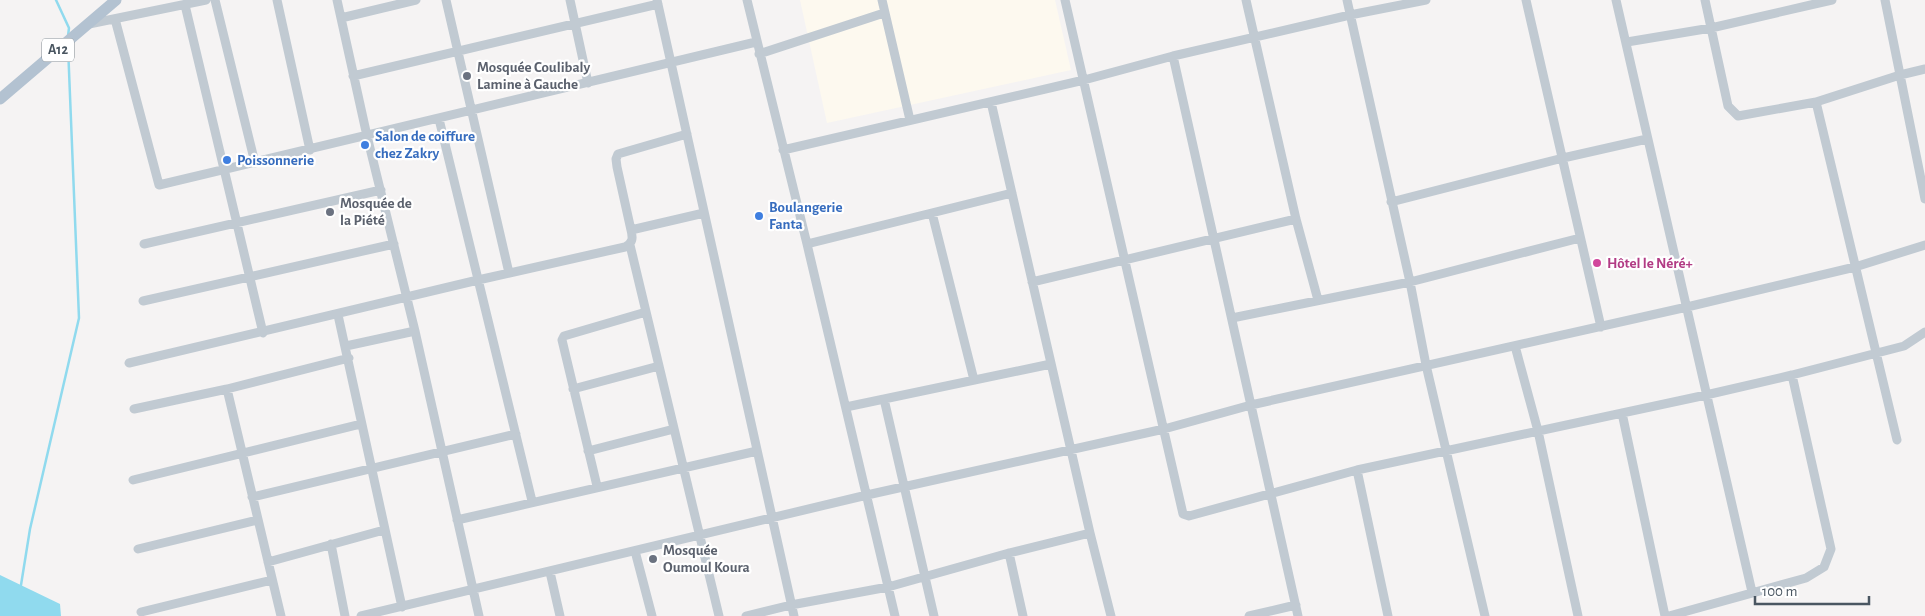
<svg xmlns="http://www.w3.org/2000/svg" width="1925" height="616" font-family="'Alegreya Sans',sans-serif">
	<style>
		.commercial { fill: #fdf9ef }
		.water { fill: #90daee }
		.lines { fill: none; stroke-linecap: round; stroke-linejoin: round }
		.stream { stroke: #90daee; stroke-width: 2.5 }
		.minor { stroke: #c1cad2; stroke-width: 9 }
		.major { stroke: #b3c2d1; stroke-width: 11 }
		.worship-dot { fill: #6b7280; stroke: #fff; stroke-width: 2 }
		.shop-dot { fill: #3f7fe0; stroke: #fff; stroke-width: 2 }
		.hotel-dot { fill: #d1479c; stroke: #fff; stroke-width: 2 }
		.labels { text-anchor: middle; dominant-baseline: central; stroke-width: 4.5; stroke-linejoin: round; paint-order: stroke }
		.shield { fill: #fff; stroke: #808990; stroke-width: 1 }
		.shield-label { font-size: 14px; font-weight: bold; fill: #4a5661 }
		.worship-label { font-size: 15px; font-weight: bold; fill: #5b616d; stroke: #fff; text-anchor: start }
		.shop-label { font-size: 15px; font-weight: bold; fill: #366cbe; stroke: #fff; text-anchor: start }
		.hotel-label { font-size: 15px; font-weight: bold; fill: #b23c85; stroke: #fff; text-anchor: start }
	</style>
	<rect width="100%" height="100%" fill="#f5f3f3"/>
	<path class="commercial" d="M 800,0 L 1055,0 L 1071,70 L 827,123 Z"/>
	<path class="water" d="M 0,575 L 60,604 L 61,616 L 0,616 Z"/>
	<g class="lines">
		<path class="stream" d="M 56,0 L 69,28 L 68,36
			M 21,585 L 30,529 L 79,318 L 68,46"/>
		<path class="minor" d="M 215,0 L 255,163
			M 277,0 L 310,150
			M 337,0 L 367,136 L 415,331 L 479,616
			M 446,0 L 509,273
			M 570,0 L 588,83
			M 657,0 L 794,616
			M 747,0 L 807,244 L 895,616
			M 882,0 L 910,120
			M 1065,0 L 1183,514 L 1189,516 L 1357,470 L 1706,395 L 1792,375 L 1904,346 L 1925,332
			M 1246,0 L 1296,219 L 1318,300
			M 1347,0 L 1410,282 L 1426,365 L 1485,616
			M 1526,0 L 1601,327
			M 1616,0 L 1752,592
			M 1705,0 L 1728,106 L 1738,116 L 1816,102 L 1900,75 L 1925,69
			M 1885,0 L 1925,199
			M 185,5 L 263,333
			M 341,18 L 416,0
			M 115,19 L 159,185 L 756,42
			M 89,24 L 206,0
			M 1627,42 L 1711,28 L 1832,0
			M 759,54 L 884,13
			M 1173,56 L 1298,616
			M 353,76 L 658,4
			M 991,102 L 1090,533 L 1111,616
			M 1816,102 L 1897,440
			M 439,119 L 532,501
			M 783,150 L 1084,80 L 1173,56 L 1350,15 L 1426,0
			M 1391,202 L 1563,158 L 1647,139
			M 932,213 L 974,380
			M 631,230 L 617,167 L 616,159 L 618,154 L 687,134
			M 144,244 L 381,190
			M 807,244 L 1012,193
			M 630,245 L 719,616
			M 1032,282 L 1296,219
			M 143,301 L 394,244
			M 338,315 L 402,607
			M 1232,318 L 1410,282 L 1580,238
			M 346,346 L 415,331
			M 1515,346 L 1538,431 L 1578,616
			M 129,363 L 478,280 L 625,247 C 633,243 633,238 631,230 L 704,213
			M 227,389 L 281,616
			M 573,389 L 659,366
			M 884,399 L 934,616
			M 846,407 L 1051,364
			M 134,409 L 227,389 L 349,358
			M 1622,413 L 1665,616
			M 588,451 L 674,429
			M 1357,470 L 1388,616
			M 133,480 L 361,424
			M 597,486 L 562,340 L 564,336 L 646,312
			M 252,497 L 516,434
			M 457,520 L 757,451
			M 331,544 L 345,616
			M 138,549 L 258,520
			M 635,551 L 652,616
			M 1009,553 L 1023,616
			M 268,562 L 384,530
			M 550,572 L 560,616
			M 141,612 L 272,580
			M 361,616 L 867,495 L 1164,429 L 1251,405 L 1687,307 L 1855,267 L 1925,245
			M 746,616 L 791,605 L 888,587 L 1009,553 L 1090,533
			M 1249,616 L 1296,605
			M 1669,616 L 1806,578 L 1824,567 L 1831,549 L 1792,375"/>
		<path class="major" d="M 0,99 L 116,0"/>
	</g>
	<g class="worship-dot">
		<circle cx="467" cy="76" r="5"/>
		<circle cx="330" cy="212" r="5"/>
		<circle cx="653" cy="559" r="5"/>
	</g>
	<g class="shop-dot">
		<circle cx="365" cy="145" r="5"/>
		<circle cx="227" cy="160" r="5"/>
		<circle cx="759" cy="216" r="5"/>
	</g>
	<circle class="hotel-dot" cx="1597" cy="263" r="5"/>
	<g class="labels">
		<rect class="shield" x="42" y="38.5" width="32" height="23" rx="4"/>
		<g class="shield-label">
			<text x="58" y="50">A12</text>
		</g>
		<g class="worship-label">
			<text x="477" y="67">Mosquée Coulibaly<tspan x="477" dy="17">Lamine à Gauche</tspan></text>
			<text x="340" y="203">Mosquée de<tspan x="340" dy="17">la Piété</tspan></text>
			<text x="663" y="550">Mosquée<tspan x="663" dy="17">Oumoul Koura</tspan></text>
		</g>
		<g class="shop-label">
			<text x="375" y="136">Salon de coiffure<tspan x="375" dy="17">chez Zakry</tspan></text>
			<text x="237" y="160">Poissonnerie</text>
			<text x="769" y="207">Boulangerie<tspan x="769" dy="17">Fanta</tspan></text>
		</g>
		<g class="hotel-label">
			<text x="1607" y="263">Hôtel le Néré+</text>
		</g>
	</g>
	<path d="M1755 596v8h114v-8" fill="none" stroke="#4a5661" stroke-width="2.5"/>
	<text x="1762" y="596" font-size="15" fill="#4a5661" stroke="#ffffff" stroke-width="4" paint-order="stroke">100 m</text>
</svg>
